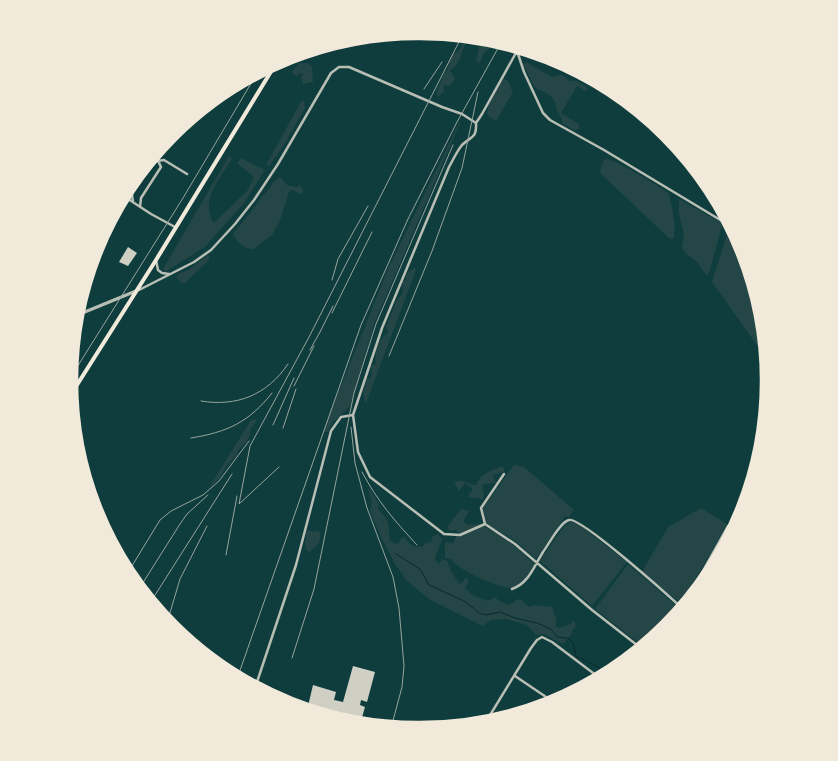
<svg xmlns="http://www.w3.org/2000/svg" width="838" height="761" font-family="'Fira Sans',sans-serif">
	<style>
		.green { fill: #244646 }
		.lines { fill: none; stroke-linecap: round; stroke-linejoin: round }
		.stream { stroke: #0a2a2b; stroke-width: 1 }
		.building { fill: #cfcfc3 }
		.minor { stroke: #b8beb3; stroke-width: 2.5 }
		.tertiary { stroke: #b8beb3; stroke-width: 3 }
		.primary { stroke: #f1e9da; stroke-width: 4 }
		.tram { stroke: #97a49c; stroke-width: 1 }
		.rail { stroke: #97a49c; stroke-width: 1 }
		.rim { fill: none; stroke: #f1e9da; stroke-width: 2.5 }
	</style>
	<rect width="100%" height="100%" fill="#0f3d3e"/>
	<path class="green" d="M 467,35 L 492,38 L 494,43 L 492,46 L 484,53 L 480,63 L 476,61 L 481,39 L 475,36 L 470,42 L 466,43 C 460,53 462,64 450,70 L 455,79 L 450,86 L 444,85 L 444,91 L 438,97 L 436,94 L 443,75 L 448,69 L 450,57 L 459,50 Z
		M 526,62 L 552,77 L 562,75 L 570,81 L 577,81 L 588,88 L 586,92 L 577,86 L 561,113 L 579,124 L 579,128 L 575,131 L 562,123 L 562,119 C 555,111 557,103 552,97 C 548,93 542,92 537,89 C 531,84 528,72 523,65 Z
		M 299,63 L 307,63 L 312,66 L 313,82 L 303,84 L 301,78 L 303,73 L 295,76 L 292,72 Z
		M 503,79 L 508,81 L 513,92 L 496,121 L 488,116 C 485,108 497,86 503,79 Z
		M 302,100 L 304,101 L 305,108 L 283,147 L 269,166 L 266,165 Z
		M 459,123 L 460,123 L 374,324 L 350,406 L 332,423 L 328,432 L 323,431 L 388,269 Z
		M 229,156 L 232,159 C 220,178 199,201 214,223 L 248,190 L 254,177 L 237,163 L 241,158 L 265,170 L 244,203 L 205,247 L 165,272 L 163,269 Z
		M 605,159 C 617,159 657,186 669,193 L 675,224 L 674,238 L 670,239 L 600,173 L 602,163 Z
		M 280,177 L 287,185 L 297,187 L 300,185 L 303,189 L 303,192 L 301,194 L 292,190 L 289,192 L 280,220 L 272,235 L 253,249 C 246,250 235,241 233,234 L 254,208 L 262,196 L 271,187 L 273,182 Z
		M 679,199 L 720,222 L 722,225 L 710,270 L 707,276 L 697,262 L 685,253 L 682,247 L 684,236 L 679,213 Z
		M 729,228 L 735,232 L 743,247 L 763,312 L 768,361 L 712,282 Z
		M 208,255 L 210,259 L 184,284 L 178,280 L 177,277 L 178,274 L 188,270 Z
		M 414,268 L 416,270 L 366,403 C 361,395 365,387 367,379 L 372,377 L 371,366 L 376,364 C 374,352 378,339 388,333 L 386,326 C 388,323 396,303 396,301 L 403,293 L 402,282 L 406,280 L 406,274 Z
		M 256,419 L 256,422 L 251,428 L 248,440 L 238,450 L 237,455 L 228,464 L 218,480 L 208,489 L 251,420 Z
		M 514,465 L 524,467 L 574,510 L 569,517 L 565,516 L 536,559 L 514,540 L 486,523 L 483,508 Z
		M 501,466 L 504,468 L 504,472 L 493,475 L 496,483 L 485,484 L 482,486 L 484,496 L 482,500 L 478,498 L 470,498 L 468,496 L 473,489 L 465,483 L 459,491 L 454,482 C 463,478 468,486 476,485 C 482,472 488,473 501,466 Z
		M 369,488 L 379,504 L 378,508 L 388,522 L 390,541 L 398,544 L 401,538 L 404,537 L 412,546 L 422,547 L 426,543 L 431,542 L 433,536 L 438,534 L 442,539 L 435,557 L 437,563 L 439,564 L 442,559 L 447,561 L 452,573 L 460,584 L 466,578 L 468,579 L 468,582 L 465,588 L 474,596 L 488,601 L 495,597 L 499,601 L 509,605 L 518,599 L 522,600 L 529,607 L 535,605 L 552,607 L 556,618 L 556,626 L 559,628 L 571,624 L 573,621 L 576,624 L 575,628 L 572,630 L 572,633 L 563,644 L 544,634 L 536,635 L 527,625 L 506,619 L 491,620 L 483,626 L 429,599 L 407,581 L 395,564 L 381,537 L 370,511 L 372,502 L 368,490 Z
		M 701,508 L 727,524 L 682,604 L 642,572 L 668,527 Z
		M 461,509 L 469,511 L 463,521 L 468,525 L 481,524 L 511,543 L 534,564 C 529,573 522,587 510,588 C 505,589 471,575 466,571 C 460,568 456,564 451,559 L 445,558 L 445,544 L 447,542 L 453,543 L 458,533 L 456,530 L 450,531 L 447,527 Z
		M 570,522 L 577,523 L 627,562 L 592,606 L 540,561 L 564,526 Z
		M 729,528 L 734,531 L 710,575 L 690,600 Z
		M 308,530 L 314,532 L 316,530 L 320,532 C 322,543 316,546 309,552 L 305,548 L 306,533 Z
		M 628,564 L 680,609 L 666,629 L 644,647 L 595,609 Z"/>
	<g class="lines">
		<path class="stream" d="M 396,554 L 420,569 L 429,585 L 466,602 L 479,613 L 486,615 L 500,612 L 515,618 L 537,623 L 551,629 L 557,637 L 567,638 L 573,642 L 576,656 L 598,667 L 601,672 L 606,676"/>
	</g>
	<path class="building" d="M 128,247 L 137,253 L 128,266 L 119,262 Z
		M 353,666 L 375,672 L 367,702 L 361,700 L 360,705 L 365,707 L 361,721 L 350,718 L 348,724 L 311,712 L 313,708 L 308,706 L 313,685 L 336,692 L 334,700 L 343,702 Z"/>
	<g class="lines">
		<path class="minor" d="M 517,51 L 482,114 L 476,123 C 477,139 471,136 462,145 C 457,151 453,160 449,167 L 382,328 L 353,415 L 358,452 L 370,477 L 444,534 L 460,535 L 485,524 L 515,544 L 592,610 L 642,649
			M 517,51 L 524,72 L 543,113 L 550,120 L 604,150 L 732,227
			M 157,161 L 164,160 L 187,174
			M 130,183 L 133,201
			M 122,195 L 151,214 L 175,227
			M 140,207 L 141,198 L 161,167 C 153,153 161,148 168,136
			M 156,260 L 158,270 L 162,273 L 169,274
			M 139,290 L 194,262 L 211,250 L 235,224 L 254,200 L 278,164 L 331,73 L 339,67 L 349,67 L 442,107 L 462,114 L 476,123
			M 485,524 L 481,508 L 504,474
			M 512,589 C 529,583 534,566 543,552 C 549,544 560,522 569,520 C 580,516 670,597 683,609
			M 680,612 L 728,526
			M 515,676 L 555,703
			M 255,688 L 296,565 L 331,431 L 341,417 L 353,415
			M 484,725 L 531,648 L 537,640 L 542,637 L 552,642 L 601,679"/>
		<path class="tertiary" d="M 75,316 L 136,291"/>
		<path class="primary" d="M 70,396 L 156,260 L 278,60"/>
		<path class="tram" d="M 69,380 L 183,198 L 259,70"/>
		<path class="rail" d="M 424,89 L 442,62
			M 332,280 L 338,259 L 368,206
			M 332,313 L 372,232
			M 310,350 L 320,332 L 333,306
			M 389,356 L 432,251 L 462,168 L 478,92
			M 294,386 L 314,346
			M 201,401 C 237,407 267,395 288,364
			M 273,425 L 294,378
			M 351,427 L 355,463 L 367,508 L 393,577 L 399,608 L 404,666 L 402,687 L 391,728
			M 283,428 L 296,389
			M 191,438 C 228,432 249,422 272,393
			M 279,467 L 239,504 L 250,446 L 309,337 L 463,34
			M 362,472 C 378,502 394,520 417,545
			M 226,555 L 237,496
			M 127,574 L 160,520 L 171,511 L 203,495 L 219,481 L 249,441
			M 139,589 L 180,524 L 187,514 L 208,495
			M 150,603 L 232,474
			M 167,623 L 180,579 L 207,526
			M 292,658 L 314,589 L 354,393 L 376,324 L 453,145
			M 237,679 L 361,325 L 408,219 L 457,122 L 502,41"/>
	</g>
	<path d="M0 0H838V761H0ZM418 39H420A341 341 0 0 1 761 380V381A341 341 0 0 1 420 722H418A341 341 0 0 1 77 381V380A341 341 0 0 1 418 39Z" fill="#f1e9da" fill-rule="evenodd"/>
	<path class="rim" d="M418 39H420A341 341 0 0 1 761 380V381A341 341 0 0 1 420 722H418A341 341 0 0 1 77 381V380A341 341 0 0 1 418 39Z"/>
</svg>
